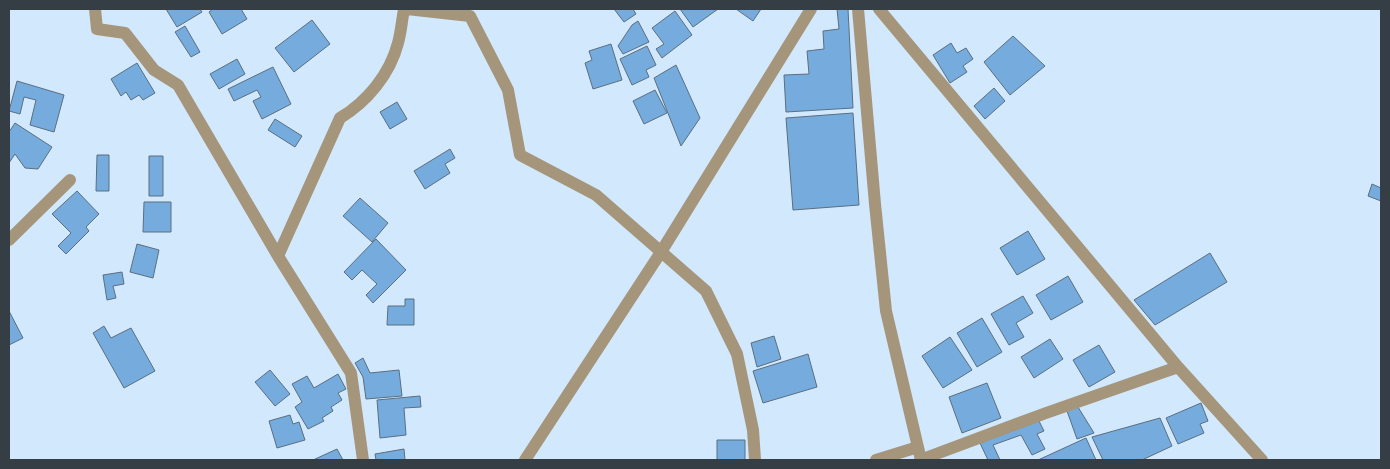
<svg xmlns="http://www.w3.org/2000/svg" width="1390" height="469" font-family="'Source Sans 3',sans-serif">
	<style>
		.building { fill: #75acdd; stroke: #5b6e80 }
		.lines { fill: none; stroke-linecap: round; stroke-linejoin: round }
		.minor { stroke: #a5957b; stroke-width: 12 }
	</style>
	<rect width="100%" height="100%" fill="#d2e8fc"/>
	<path class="building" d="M 166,9 L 200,9 L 202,12 L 177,27 Z
		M 213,9 L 241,9 L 247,19 L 222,34 L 209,12 Z
		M 614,9 L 633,9 L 636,14 L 624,22 Z
		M 680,9 L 718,9 L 693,27 Z
		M 736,9 L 761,9 L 753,21 Z
		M 837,9 L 848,9 L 853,108 L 786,112 L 784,75 L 809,74 L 807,51 L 824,49 L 823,31 L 839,29 Z
		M 675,11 L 692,35 L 662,58 L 656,49 L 664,44 L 652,28 Z
		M 312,20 L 330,44 L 294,72 L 275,48 Z
		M 638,21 L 649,42 L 623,54 L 618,46 L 632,25 Z
		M 185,26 L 200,52 L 191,57 L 175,32 Z
		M 1013,36 L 1045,66 L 1010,95 L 984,62 Z
		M 951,43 L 957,53 L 966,48 L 973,59 L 963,66 L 967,72 L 950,83 L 933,55 Z
		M 611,44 L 622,80 L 593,89 L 585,63 L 592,60 L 589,51 Z
		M 647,46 L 656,65 L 646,70 L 649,77 L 632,85 L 620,59 Z
		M 237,59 L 245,74 L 219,89 L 210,74 Z
		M 137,63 L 155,93 L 143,100 L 139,95 L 131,100 L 126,92 L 121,96 L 111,79 Z
		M 676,65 L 700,118 L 681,146 L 654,78 Z
		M 273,67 L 291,104 L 262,119 L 253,101 L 261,97 L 257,90 L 234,101 L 228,89 Z
		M 17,81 L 64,95 L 54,132 L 30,125 L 36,100 L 24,97 L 20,114 L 9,111 Z
		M 994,88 L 1005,101 L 985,119 L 974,106 Z
		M 655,90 L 667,113 L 644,124 L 633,101 Z
		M 397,102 L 407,119 L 390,129 L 380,112 Z
		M 853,113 L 859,205 L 793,210 L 786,118 Z
		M 275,119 L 302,136 L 295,147 L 268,130 Z
		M 15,123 L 52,147 L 38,169 L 25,168 L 15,154 L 9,163 L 9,132 Z
		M 450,149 L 455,158 L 445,164 L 450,173 L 425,189 L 414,171 Z
		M 97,155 L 109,155 L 109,191 L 96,191 Z
		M 149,156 L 163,156 L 163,196 L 149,196 Z
		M 1372,184 L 1381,188 L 1381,201 L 1368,196 Z
		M 77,191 L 99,214 L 86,227 L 89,231 L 66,254 L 58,246 L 71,233 L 52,214 Z
		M 360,198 L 388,223 L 372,242 L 343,216 Z
		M 144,202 L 171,202 L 171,232 L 143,232 Z
		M 1028,231 L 1045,259 L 1017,275 L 1000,248 Z
		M 376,239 L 406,270 L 373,303 L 366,295 L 377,284 L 362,270 L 352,280 L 344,272 Z
		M 137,244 L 159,250 L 153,278 L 130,272 Z
		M 1210,253 L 1227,282 L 1155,325 L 1134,300 Z
		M 122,272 L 124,284 L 113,286 L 116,298 L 107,300 L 103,275 Z
		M 1068,276 L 1083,302 L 1051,320 L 1036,295 Z
		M 1023,296 L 1033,313 L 1016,323 L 1024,337 L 1009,345 L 991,314 Z
		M 405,299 L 414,299 L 414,325 L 387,325 L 388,306 L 405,306 Z
		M 9,311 L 23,338 L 9,345 Z
		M 982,318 L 1002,352 L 977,367 L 957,333 Z
		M 104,326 L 111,338 L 131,328 L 155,371 L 124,388 L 93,333 Z
		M 774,336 L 781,359 L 757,367 L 751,343 Z
		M 950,337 L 972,370 L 943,388 L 922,356 Z
		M 1050,339 L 1063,359 L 1034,378 L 1021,357 Z
		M 1099,345 L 1115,372 L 1089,387 L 1073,360 Z
		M 808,354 L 817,387 L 763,403 L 753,371 Z
		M 363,358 L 370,373 L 399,370 L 402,396 L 366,399 L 363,377 L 355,363 Z
		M 270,370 L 290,394 L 275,406 L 255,382 Z
		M 338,374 L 346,389 L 338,393 L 342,400 L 331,407 L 333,411 L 322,418 L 324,421 L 308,429 L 295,407 L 302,402 L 292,384 L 307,376 L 314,388 Z
		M 987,383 L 1001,418 L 962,433 L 949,397 Z
		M 420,396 L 421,407 L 404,408 L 406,435 L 380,438 L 377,400 Z
		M 1201,403 L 1208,421 L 1200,424 L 1204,433 L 1178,444 L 1166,418 Z
		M 1078,407 L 1094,433 L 1077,439 L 1067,411 Z
		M 290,415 L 293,424 L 299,422 L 305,440 L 277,448 L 269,421 Z
		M 1160,418 L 1172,446 L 1142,460 L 1103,460 L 1092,437 Z
		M 1039,421 L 1044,431 L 1037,434 L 1045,449 L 1032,455 L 1021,435 L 993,445 L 1000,460 L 988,460 L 980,443 Z
		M 1086,438 L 1096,460 L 1038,460 Z
		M 717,440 L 745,440 L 745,460 L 717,460 Z
		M 337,449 L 343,460 L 313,460 Z
		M 404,449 L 405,460 L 376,460 L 375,454 Z"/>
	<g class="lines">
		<path class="minor" d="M 95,9 L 97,29 L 125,33 L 154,70 L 178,85 L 278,256
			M 407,9 L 470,16 L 508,90 L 520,155 L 596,195 L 706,291 L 737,354 L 753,430 L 755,460
			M 858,9 L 875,204 L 886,311 L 921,460
			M 879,9 L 1178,367 L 1262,460
			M 9,240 L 70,180
			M 363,460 L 351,373 L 278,256 L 340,118 C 367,102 390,74 398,43 C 401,32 402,20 404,9
			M 525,460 L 661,252 L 811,9
			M 876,460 L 918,447
			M 920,460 L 1046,413 L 1178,367"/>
	</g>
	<rect width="1390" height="469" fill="none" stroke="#353d45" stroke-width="20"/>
</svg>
